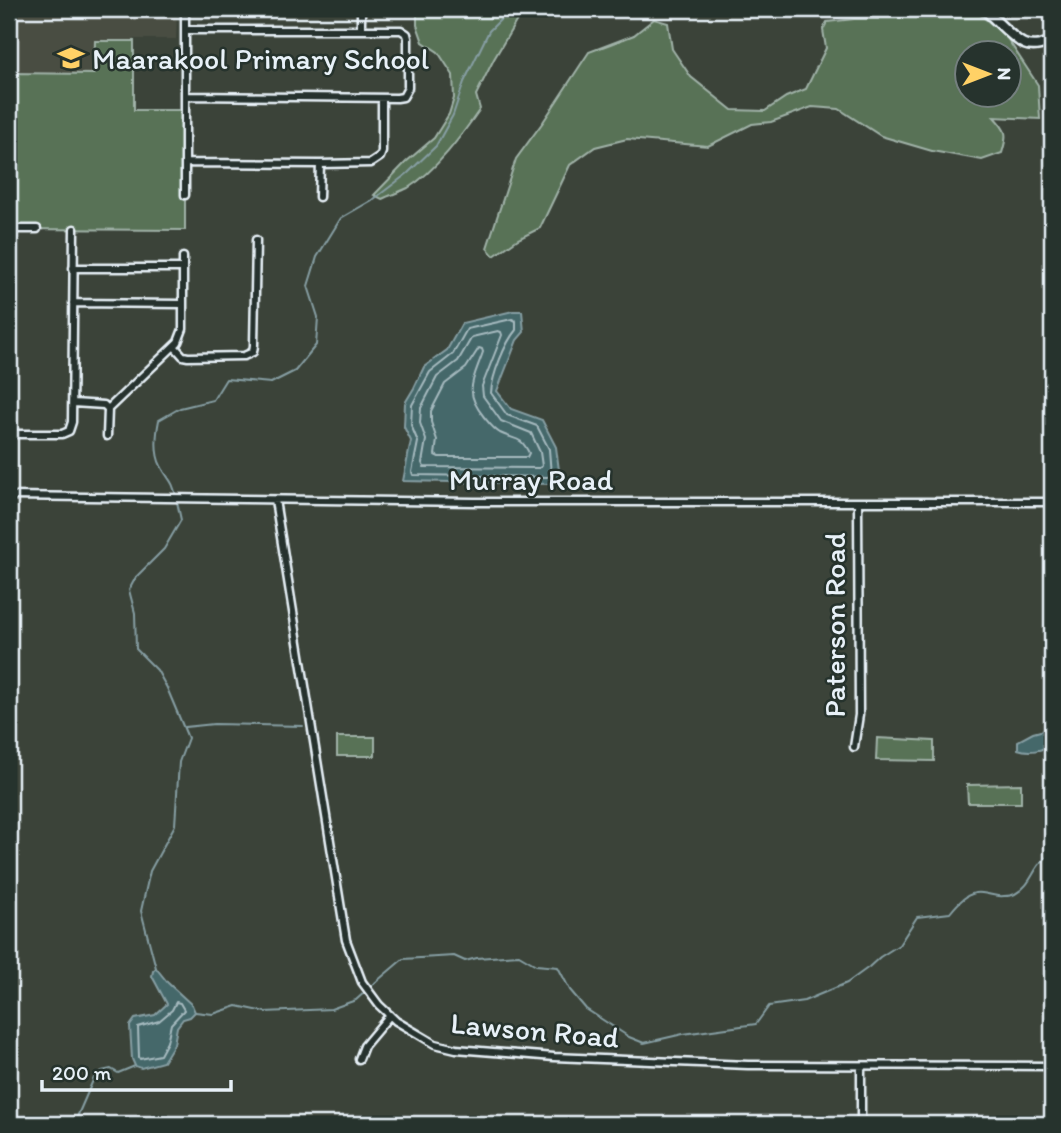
<svg xmlns="http://www.w3.org/2000/svg" width="1061" height="1133" font-family="Itim,sans-serif">
	<style>
		.built { fill: #4a4e42 }
		.green { fill: #597257; stroke: #a0b2a8; stroke-width: 2; fill-rule: evenodd }
		.water { fill: #44676a; stroke: #869ea3; stroke-width: 2 }
		.lines { fill: none; stroke-linecap: round; stroke-linejoin: round }
		.shore { stroke: #a6babf; stroke-width: 2 }
		.stream { stroke: #869ea3; stroke-width: 2 }
		.minor-casing { stroke: #e8f1f8; stroke-width: 11 }
		.tertiary-casing { stroke: #e8f1f8; stroke-width: 13 }
		.minor { stroke: #26332d; stroke-width: 6 }
		.tertiary { stroke: #26332d; stroke-width: 8 }
		.labels { text-anchor: middle; dominant-baseline: central; stroke-width: 5; stroke-linejoin: round; paint-order: stroke }
		.poi-label { font-size: 30px; fill: #e8f1f8; stroke: #26332d; text-anchor: start }
		.street-label { font-size: 30px; fill: #e8f1f8; stroke: #26332d }
	</style>
	<rect width="100%" height="100%" fill="#3b4339"/>
	<filter id="ink" filterUnits="userSpaceOnUse"><feTurbulence type="fractalNoise" baseFrequency=".0143" numOctaves="2"/><feDisplacementMap in="SourceGraphic" scale="14" xChannelSelector="R" yChannelSelector="G"/><feConvolveMatrix kernelMatrix="1 2 1 2 8 2 1 2 1" color-interpolation-filters="sRGB"/></filter>
	<g filter="url(#ink)">
		<path class="built" d="M 9,9 L 177,9 L 176,39 L 134,39 L 133,74 L 9,75 Z"/>
		<path class="green" d="M 417,9 L 533,9 L 517,20 L 494,59 L 476,95 L 480,109 C 462,135 436,171 408,188 C 400,192 390,195 382,199 L 374,195 L 406,162 L 434,138 L 449,114 L 454,98 L 453,75 L 438,52 L 423,42 L 417,25 Z
			M 878,9 L 973,9 L 1005,35 L 1038,85 L 1040,119 L 994,117 C 1007,131 1008,134 1002,153 L 982,160 L 932,151 L 881,136 L 839,109 L 812,107 L 771,122 L 752,124 L 708,146 L 627,139 L 595,147 L 570,165 L 540,228 L 518,239 L 494,256 L 487,248 L 516,159 L 543,122 L 589,52 L 634,35 L 654,19 L 668,23 L 672,49 L 691,77 L 732,110 L 765,111 L 786,97 L 806,89 L 826,48 L 823,30 L 827,22 L 854,19 L 878,19 ZM 967,52 L 1009,52 L 1009,94 L 967,94 Z
			M 95,41 L 134,41 L 134,110 L 185,110 L 185,230 L 9,229 L 9,73 L 94,74 Z
			M 337,737 L 375,737 L 375,756 L 337,756 Z
			M 877,738 L 934,741 L 934,761 L 876,760 Z
			M 1021,784 L 1021,803 L 968,803 L 967,785 Z"/>
		<path class="water" d="M 513,311 L 522,311 L 524,332 L 517,340 L 497,391 L 511,409 L 542,420 L 556,447 L 560,478 L 551,484 L 403,481 L 411,441 L 404,427 L 405,403 L 414,388 L 424,367 L 447,350 L 462,323 Z
			M 1044,730 L 1048,731 L 1051,744 C 1043,751 1028,753 1018,749 L 1018,741 L 1033,733 Z
			M 156,968 L 168,983 L 192,1005 L 195,1012 L 190,1017 L 183,1019 L 177,1027 L 174,1044 L 163,1062 L 141,1068 L 135,1066 L 132,1059 L 130,1026 L 135,1019 L 155,1015 L 167,1004 L 152,976 L 153,971 Z"/>
		<g class="lines">
			<path class="shore" d="M 512,319 L 516,321 L 516,330 C 505,343 492,375 491,393 L 507,415 L 537,426 L 549,449 L 551,475 L 548,477 L 413,475 L 412,472 L 418,442 L 411,425 L 412,405 L 430,372 L 453,354 L 467,329 Z
				M 498,331 L 501,332 L 502,335 L 482,386 L 483,396 L 501,421 L 531,433 L 540,452 L 542,466 L 539,468 L 424,467 L 422,463 L 426,440 L 420,423 L 421,408 L 437,377 L 458,361 L 472,337 Z
				M 479,348 L 482,349 L 483,352 C 473,381 463,391 484,417 C 489,423 493,429 500,433 C 516,441 520,435 529,453 L 527,457 L 439,457 L 435,455 L 437,440 L 431,422 L 431,411 L 445,384 L 466,368 Z
				M 176,1002 L 180,1003 L 184,1010 L 171,1024 L 167,1042 L 160,1055 L 140,1059 L 139,1057 L 138,1027 L 159,1021 L 172,1010 Z"/>
			<path class="stream" d="M 176,497 C 173,480 168,480 161,466 C 154,453 156,435 159,420 L 180,408 L 213,400 L 226,379 L 271,383 L 295,371 L 316,345 L 318,317 L 308,286 L 317,257 L 341,218 L 374,199 L 408,173 L 436,146 L 453,115 L 464,82 L 489,31 L 511,9
				M 185,727 L 214,724 L 303,726
				M 156,968 L 141,911 L 150,871 L 175,825 L 179,762 L 188,738 L 167,688 L 157,670 L 136,649 L 135,613 L 129,590 L 136,577 L 164,549 L 181,520 L 177,502
				M 370,987 L 403,959 L 454,956 L 465,961 L 477,958 L 519,955 L 536,965 L 558,967 L 570,990 L 586,1009 L 629,1037 L 644,1043 L 683,1034 L 756,1024 L 769,1006 L 804,1001 L 847,983 L 869,967 L 880,957 L 899,945 L 917,917 L 950,913 C 958,903 968,891 982,893 C 990,894 996,897 1004,896 C 1008,896 1011,896 1015,894 C 1034,884 1032,864 1052,854
				M 195,1012 L 213,1014 L 237,1006 L 265,1012 L 331,1009 L 356,1000 L 366,991
				M 74,1124 L 94,1078 L 102,1071 L 111,1069 L 118,1073 L 135,1066"/>
			<defs>
				<path id="minor" d="M 185,9 L 185,195
					M 185,30 L 401,30 L 407,34 L 408,38 L 408,88 L 403,97 L 397,98 L 185,96
					M 361,30 L 361,9
					M 185,163 L 320,164 L 371,163 L 380,157 L 382,152 L 382,98
					M 319,197 L 320,164
					M 9,229 L 37,229
					M 73,268 L 183,268
					M 73,303 L 183,304
					M 174,346 L 183,356 L 188,357 L 244,356 L 253,352 L 254,345 L 256,240
					M 73,403 L 104,405 L 108,409 L 107,436
					M 108,409 L 178,342 L 183,329 L 183,257
					M 9,434 L 62,434 L 69,431 L 72,422 L 74,229
					M 9,496 L 474,502 L 1052,502
					M 275,500 L 346,940 L 362,982 L 379,1005 L 396,1021 L 435,1044 L 456,1049 L 554,1057 L 748,1065 L 1052,1066
					M 854,747 L 859,715 L 858,503
					M 359,1059 L 364,1046 L 390,1015
					M 861,1066 L 861,1124"/>
				<path id="tertiary" d="M 984,9 C 993,17 1014,40 1024,44 C 1033,48 1045,45 1052,40"/>
			</defs>
			<use href="#minor" class="minor-casing"/>
			<use href="#tertiary" class="tertiary-casing"/>
			<use href="#minor" class="minor"/>
			<use href="#tertiary" class="tertiary"/>
		</g>
	</g>
	<defs>
		<symbol id="school-bare" viewBox="-9 -9 18 18"><path d="M0-5L7-2L0 1L-7-2ZM-4 1L0 2.5L4 1V4Q0 6-4 4Z" fill="#ffd166" stroke="#26332d" stroke-width="2.5" paint-order="stroke"/></symbol>
	</defs>
	<g fill-rule="evenodd">
		<use href="#school-bare" x="52" y="39" width="38" height="38"/>
	</g>
	<g class="labels">
		<g class="poi-label">
			<text x="92" y="58">Maarakool Primary School</text>
		</g>
		<g class="street-label">
			<text x="531" y="479">Murray Road</text>
			<text transform="translate(834 625) rotate(-90)">Paterson Road</text>
			<text transform="translate(535 1030) rotate(5)">Lawson Road</text>
		</g>
	</g>
	<rect width="1061" height="1133" fill="none" stroke="#26332d" stroke-width="35"/>
	<rect x="18" y="18" width="1026" height="1098" fill="none" stroke="#e8f1f8" stroke-width="2.5" filter="url(#ink)"/>
	<g transform="translate(988 74) rotate(90)"><circle r="33" fill="#26332d" stroke="#747f7e" stroke-width="2"/>
	<path d="M0-5L12 26L0 18L-12 26Z" fill="#ffd166"/>
	<text y="-10" font-size="19" font-weight="bold" text-anchor="middle" fill="#e8f1f8">N</text>
	</g>
	<path d="M42 1080v10h189v-10" fill="none" stroke="#e8f1f8" stroke-width="3.5"/>
	<text x="52" y="1080" font-size="21" fill="#e8f1f8" stroke="#26332d" stroke-width="5" paint-order="stroke">200 m</text>
</svg>
